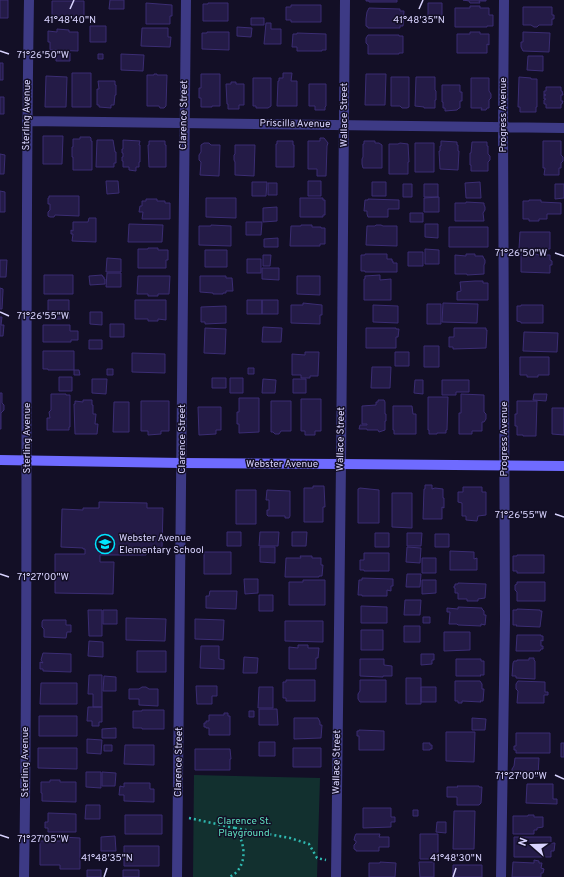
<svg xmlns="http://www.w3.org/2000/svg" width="564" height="877" font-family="Overpass,sans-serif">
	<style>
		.green { fill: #12302f }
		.building { fill: #241b47; stroke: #3b2d73 }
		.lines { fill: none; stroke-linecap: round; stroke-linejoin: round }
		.path { stroke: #2fb8b0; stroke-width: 2.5; stroke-dasharray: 2 3; stroke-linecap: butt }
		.street { stroke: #3d3a85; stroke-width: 10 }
		.secondary { stroke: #6f6bff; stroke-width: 10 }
		.ticks { fill: none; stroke: #d9d4ff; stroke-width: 1.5 }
		.labels { text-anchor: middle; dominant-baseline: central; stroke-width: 3; stroke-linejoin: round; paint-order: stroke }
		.street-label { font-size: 10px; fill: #d9d4ff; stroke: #130f26 }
		.poi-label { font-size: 10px; fill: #d9d4ff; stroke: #130f26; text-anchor: start }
		.park-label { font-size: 10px; fill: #5fe0c0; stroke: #130f26 }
		.ticks-label { font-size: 10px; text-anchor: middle; fill: #d9d4ff; stroke: #130f26; stroke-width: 3; stroke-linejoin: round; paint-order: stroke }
	</style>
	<rect width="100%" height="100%" fill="#130f26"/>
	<path class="green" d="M 194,775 L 320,778 L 317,877 L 193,877 Z"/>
	<path class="building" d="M 0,0 L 8,0 L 8,18 L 0,18 Z
		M 110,0 L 124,0 L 124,9 L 109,9 Z
		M 366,0 L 397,0 L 397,2 L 369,2 L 369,1 L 366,1 Z
		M 463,0 L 486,0 L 486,1 L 479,1 L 480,3 L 470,3 L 469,1 Z
		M 52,1 L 84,1 L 84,19 L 52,19 Z
		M 146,3 L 172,5 L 172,16 L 170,16 L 170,24 L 146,24 Z
		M 208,3 L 228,3 L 228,21 L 203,21 L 203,4 L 208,4 Z
		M 428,3 L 442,3 L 442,17 L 428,17 Z
		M 291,5 L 321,5 L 321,22 L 291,22 L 291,20 L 286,20 L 286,7 L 291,7 Z
		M 470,6 L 480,6 L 480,8 L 489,8 L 489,15 L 493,15 L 493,26 L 487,26 L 487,27 L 455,27 L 455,8 L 470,8 Z
		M 523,7 L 552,7 L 552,15 L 554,15 L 554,19 L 552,19 L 552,25 L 539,25 L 537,27 L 534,27 L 531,25 L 523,25 Z
		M 369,8 L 400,9 L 400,11 L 404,11 L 403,26 L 400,26 L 400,28 L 368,28 L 368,27 L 366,26 L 366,19 L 367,12 Z
		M 251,18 L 264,18 L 264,25 L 251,25 Z
		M 266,23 L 271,23 L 271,29 L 281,29 L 281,44 L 264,44 Z
		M 90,26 L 106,26 L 106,42 L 90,42 Z
		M 237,27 L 252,28 L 251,37 L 237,36 Z
		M 142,28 L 168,28 L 168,37 L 171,37 L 170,47 L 141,46 Z
		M 57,29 L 69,30 L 69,32 L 78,32 L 78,51 L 50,50 L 50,42 L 48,42 L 48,31 L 57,32 Z
		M 207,32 L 229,32 L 229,50 L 202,49 L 202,33 L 207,33 Z
		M 470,32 L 480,32 L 480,34 L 489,34 L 489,45 L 487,44 L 487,53 L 457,53 L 457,34 L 470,34 Z
		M 523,32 L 550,33 L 549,52 L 523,51 L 521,47 L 521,42 L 523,42 Z
		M 297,33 L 326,34 L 326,50 L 322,50 L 322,51 L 297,51 L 297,47 L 292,47 L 293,34 L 297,34 Z
		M 368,35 L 399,35 L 399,36 L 403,36 L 403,53 L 399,53 L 399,54 L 368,54 L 368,45 L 366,43 L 366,38 Z
		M 56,53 L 70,53 L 70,61 L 56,61 Z
		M 98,54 L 103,54 L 103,59 L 98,59 Z
		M 121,54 L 144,55 L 143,71 L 121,70 Z
		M 528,56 L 543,56 L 543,71 L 527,70 Z
		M 0,63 L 3,63 L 3,80 L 0,80 Z
		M 72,73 L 91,73 L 91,107 L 72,107 Z
		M 283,73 L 292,73 L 291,81 L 297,81 L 297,106 L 277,106 L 278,81 L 279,81 L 279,78 L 283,78 Z
		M 154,74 L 157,74 L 157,75 L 167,75 L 166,106 L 164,108 L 160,108 L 159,106 L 147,106 L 147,75 L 154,75 Z
		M 201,74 L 220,74 L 220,106 L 212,106 L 212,107 L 201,107 L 201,98 L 199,98 L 199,88 L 201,88 Z
		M 366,74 L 386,74 L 385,105 L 365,105 Z
		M 46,76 L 67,77 L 66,107 L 45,107 Z
		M 391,77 L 409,77 L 409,107 L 407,108 L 402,108 L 400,106 L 391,106 Z
		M 416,77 L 435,77 L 435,90 L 436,91 L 436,100 L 435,100 L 435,108 L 424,108 L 424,107 L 415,106 Z
		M 519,77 L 531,78 L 531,79 L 537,79 L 537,107 L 536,107 L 536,112 L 520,112 L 520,107 L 518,107 Z
		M 253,78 L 271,78 L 271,106 L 268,108 L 256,108 L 256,106 L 253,106 Z
		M 471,78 L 489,78 L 489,91 L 491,94 L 491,98 L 489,100 L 489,108 L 487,108 L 486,110 L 481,110 L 482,108 L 471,108 Z
		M 98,81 L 115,81 L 115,85 L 116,85 L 116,95 L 115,95 L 114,105 L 111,105 L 111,108 L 99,107 L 99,105 L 97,105 L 97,89 L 99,89 Z
		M 231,82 L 236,82 L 236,84 L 244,84 L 244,105 L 239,105 L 239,109 L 228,109 L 228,104 L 227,104 L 226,84 L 231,84 Z
		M 309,84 L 326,84 L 326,106 L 325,107 L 325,110 L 315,110 L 315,106 L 309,106 Z
		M 442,85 L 460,85 L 460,92 L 462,92 L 462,101 L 460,101 L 460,108 L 459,108 L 457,110 L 445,111 L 445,108 L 443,108 L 443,102 L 442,102 Z
		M 546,87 L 561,87 L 561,91 L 562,91 L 563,95 L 561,95 L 561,101 L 563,101 L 562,104 L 561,104 L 561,108 L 546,108 L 546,104 L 544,104 L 544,100 L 546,99 L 544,99 L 544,95 L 546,95 L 544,95 L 544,91 L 546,91 Z
		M 0,97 L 4,97 L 4,114 L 0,114 Z
		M 43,136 L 63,136 L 62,164 L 43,164 Z
		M 80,137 L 90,137 L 91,138 L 91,141 L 92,141 L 92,170 L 73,170 L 73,157 L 72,157 L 72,147 L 73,147 L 73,139 L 80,139 Z
		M 320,138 L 324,138 L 328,143 L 327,146 L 326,176 L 317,176 L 317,169 L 308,169 L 308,141 L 320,141 Z
		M 97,140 L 113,140 L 115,152 L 116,152 L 116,163 L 114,163 L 114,167 L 96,167 Z
		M 123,140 L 140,141 L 139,145 L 140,145 L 140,162 L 139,162 L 139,167 L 136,167 L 136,171 L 129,170 L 129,167 L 123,167 L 123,161 L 122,161 L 122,157 L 123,157 L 123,153 L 122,153 L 122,149 L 123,149 Z
		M 149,141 L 165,141 L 165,145 L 166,145 L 166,167 L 149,167 L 148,145 L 149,145 Z
		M 277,141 L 293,141 L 293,145 L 294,145 L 294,167 L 276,167 L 276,144 L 277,144 Z
		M 364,141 L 375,141 L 375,143 L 379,143 L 382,145 L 382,168 L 363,168 L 362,164 L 362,159 L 363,157 L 363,144 L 364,144 Z
		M 441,141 L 457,142 L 457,145 L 458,145 L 458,151 L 459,151 L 458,170 L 440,169 L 439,151 L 440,151 L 440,146 L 441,146 Z
		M 543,141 L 561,141 L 561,155 L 563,157 L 563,161 L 561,163 L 561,168 L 559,168 L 559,175 L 544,175 L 545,168 L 543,168 Z
		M 472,142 L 487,142 L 487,146 L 488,146 L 488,154 L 490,156 L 490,160 L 488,162 L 488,171 L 471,171 L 471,165 L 470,165 L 470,153 L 471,153 Z
		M 204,143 L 209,143 L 211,145 L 220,145 L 219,176 L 200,175 L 201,162 L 199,160 L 199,155 L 201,152 L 201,145 Z
		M 400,143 L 408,144 L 409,162 L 408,162 L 408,174 L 389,174 L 389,144 L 398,144 Z
		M 415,143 L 434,143 L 434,172 L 415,172 Z
		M 235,145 L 255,145 L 254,176 L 235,175 L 235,162 L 234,160 L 234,155 L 235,154 Z
		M 0,154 L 5,155 L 4,174 L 0,174 Z
		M 106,181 L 118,181 L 119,193 L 107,194 Z
		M 308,181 L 321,181 L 321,196 L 308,196 Z
		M 252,182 L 267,182 L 266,196 L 252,196 Z
		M 372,182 L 386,182 L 386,196 L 372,196 Z
		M 480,182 L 481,198 L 466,198 L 465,183 Z
		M 268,183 L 277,183 L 277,195 L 268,195 Z
		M 403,184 L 412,184 L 412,197 L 403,197 Z
		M 424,184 L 438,184 L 438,197 L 424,197 Z
		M 555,184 L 564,184 L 564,198 L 555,199 Z
		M 0,191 L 5,192 L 5,212 L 0,212 Z
		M 49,196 L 79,196 L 79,216 L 55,215 L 54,217 L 50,217 L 48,216 L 48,212 L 50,210 L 50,204 L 48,204 L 48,198 L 49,198 Z
		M 439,197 L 439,212 L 424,212 L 424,198 Z
		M 206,198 L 236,198 L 236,218 L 206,217 Z
		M 300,198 L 323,198 L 323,200 L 325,200 L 325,215 L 323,215 L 323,217 L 300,217 Z
		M 146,199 L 157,199 L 157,201 L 165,201 L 165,203 L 170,203 L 170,219 L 142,219 L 143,212 L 139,212 L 140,206 L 142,206 L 142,201 L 146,201 Z
		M 368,199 L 399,200 L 399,209 L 388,209 L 388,217 L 368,217 L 367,214 L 367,211 L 364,211 L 365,200 L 368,200 Z
		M 529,200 L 541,200 L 541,202 L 561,203 L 561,214 L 547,214 L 547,219 L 539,219 L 539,221 L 529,221 L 529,219 L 523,219 L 523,201 L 529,201 Z
		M 466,202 L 484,203 L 484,205 L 485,207 L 485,210 L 483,213 L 484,221 L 455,221 L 455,203 L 466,203 Z
		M 277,207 L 277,221 L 263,222 L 263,208 Z
		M 410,213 L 423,213 L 423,222 L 410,222 Z
		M 89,218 L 96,218 L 96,242 L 72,241 L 73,234 L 71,234 L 71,230 L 73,231 L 73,222 L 88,222 Z
		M 246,222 L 262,222 L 261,235 L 246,235 Z
		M 129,224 L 163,225 L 162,242 L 128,242 Z
		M 425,224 L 438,224 L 438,238 L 425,237 Z
		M 211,225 L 231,226 L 231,246 L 199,245 L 199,226 L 211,226 Z
		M 301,225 L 312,225 L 312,227 L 321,227 L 321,228 L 325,228 L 325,244 L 320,244 L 320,246 L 290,246 L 291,226 L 301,226 Z
		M 376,225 L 381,225 L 383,226 L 397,226 L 397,246 L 366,245 L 367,226 L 375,226 Z
		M 449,227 L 488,227 L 488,247 L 449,247 Z
		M 520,232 L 550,232 L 550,249 L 519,249 Z
		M 278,238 L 278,247 L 264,247 L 264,239 Z
		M 148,248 L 158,248 L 158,250 L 168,250 L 168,260 L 166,260 L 166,268 L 138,268 L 138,249 L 148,249 Z
		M 425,249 L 439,250 L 439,264 L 425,264 Z
		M 205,250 L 227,250 L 227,267 L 205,267 Z
		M 408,252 L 423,252 L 423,266 L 408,266 Z
		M 532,253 L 539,255 L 550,255 L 550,260 L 552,261 L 552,265 L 550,265 L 550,273 L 521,272 L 521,254 L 530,254 Z
		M 365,254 L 387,254 L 387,259 L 392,259 L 392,261 L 393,261 L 393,263 L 397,263 L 397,272 L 365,272 L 365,271 L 361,271 L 361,255 L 365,255 Z
		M 466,254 L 475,254 L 475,256 L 483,256 L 483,257 L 485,260 L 485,263 L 484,265 L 484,274 L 467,275 L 467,274 L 455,274 L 455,255 L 466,256 Z
		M 263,255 L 271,255 L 270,266 L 263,266 Z
		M 107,258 L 121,259 L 121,272 L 106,272 Z
		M 247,259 L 261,259 L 261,273 L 247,273 Z
		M 0,260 L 7,260 L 6,277 L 0,277 Z
		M 262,268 L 279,268 L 279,280 L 262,279 Z
		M 107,273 L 121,273 L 121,287 L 106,287 Z
		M 44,275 L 73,275 L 73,294 L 44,294 Z
		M 102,275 L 103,277 L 104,277 L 104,279 L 105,279 L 105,284 L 90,285 L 89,276 Z
		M 380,275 L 380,280 L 391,279 L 391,300 L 364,300 L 364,279 L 365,279 L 365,276 Z
		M 138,276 L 170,276 L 169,294 L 158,294 L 158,296 L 148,296 L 148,294 L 137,294 Z
		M 200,276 L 226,276 L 226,278 L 232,278 L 233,291 L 226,291 L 226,293 L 223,293 L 223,294 L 213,294 L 213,293 L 200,292 Z
		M 297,276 L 320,276 L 320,295 L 297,294 Z
		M 475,281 L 483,281 L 483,283 L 488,283 L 488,300 L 457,300 L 457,292 L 461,291 L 460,282 Z
		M 0,288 L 3,289 L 3,291 L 2,309 L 0,309 Z
		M 48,300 L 69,300 L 69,319 L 48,319 Z
		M 135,300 L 166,300 L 166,320 L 158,319 L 158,321 L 148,321 L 148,319 L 135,319 Z
		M 247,300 L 262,300 L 262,314 L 247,314 Z
		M 262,300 L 278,300 L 278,314 L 262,314 Z
		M 303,303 L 322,305 L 322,315 L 320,315 L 320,324 L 291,323 L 291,305 L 303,305 Z
		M 443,303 L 478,304 L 477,323 L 442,322 Z
		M 427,304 L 441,304 L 441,324 L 427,324 Z
		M 373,305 L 398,306 L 398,323 L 373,322 Z
		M 521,305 L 543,305 L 543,323 L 521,323 L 521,322 L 517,321 L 517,306 L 521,306 Z
		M 226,306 L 226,323 L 205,324 L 205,322 L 201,322 L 201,307 Z
		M 90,312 L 102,312 L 102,325 L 90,324 Z
		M 0,317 L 2,317 L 1,325 L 4,325 L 3,336 L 0,336 Z
		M 110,324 L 124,324 L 124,337 L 110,337 Z
		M 43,325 L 70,325 L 70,331 L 78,331 L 78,340 L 71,340 L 71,342 L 43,342 Z
		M 263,327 L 282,328 L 281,342 L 262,342 Z
		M 205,328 L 226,329 L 225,354 L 204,353 Z
		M 366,328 L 396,328 L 396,329 L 399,329 L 398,337 L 396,337 L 396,348 L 366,348 Z
		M 454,328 L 486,328 L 486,330 L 487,330 L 486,348 L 453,349 L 453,347 L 449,347 L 449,337 L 454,337 Z
		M 524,332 L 558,333 L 557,352 L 523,351 Z
		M 89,340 L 102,340 L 102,349 L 89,349 Z
		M 424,346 L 439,346 L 439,367 L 424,367 Z
		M 43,351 L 74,351 L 74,370 L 48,370 L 48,369 L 43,369 Z
		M 305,352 L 319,352 L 318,376 L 310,376 L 310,378 L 301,378 L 301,375 L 292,375 L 292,354 L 305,355 Z
		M 395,352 L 409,352 L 409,366 L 395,366 Z
		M 132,353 L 165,354 L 165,373 L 132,372 Z
		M 520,357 L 549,357 L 549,375 L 538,375 L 538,377 L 527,377 L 527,375 L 520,375 Z
		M 372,367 L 391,367 L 390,388 L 371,388 Z
		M 248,368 L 254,368 L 254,374 L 248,374 Z
		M 107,369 L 113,369 L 113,375 L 107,375 Z
		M 74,370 L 79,370 L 80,375 L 74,375 Z
		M 59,377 L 72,377 L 72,391 L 59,391 Z
		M 212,378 L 226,378 L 226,388 L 212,388 Z
		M 230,378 L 243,378 L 243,393 L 230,393 Z
		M 92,379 L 107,379 L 106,394 L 92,393 Z
		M 263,379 L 276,380 L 275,393 L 262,393 Z
		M 293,379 L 306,379 L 306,393 L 293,393 Z
		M 415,380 L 423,380 L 423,394 L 414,393 Z
		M 442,380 L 469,380 L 469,392 L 456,392 L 456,395 L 442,395 Z
		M 0,393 L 2,393 L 2,403 L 4,405 L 4,410 L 1,413 L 1,429 L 0,429 Z
		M 51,394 L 66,394 L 66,395 L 70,395 L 70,427 L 69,427 L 69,430 L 47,430 L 47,418 L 50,418 L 49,412 L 51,410 Z
		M 461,394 L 484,395 L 484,412 L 486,414 L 486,419 L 484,422 L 482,422 L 482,431 L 472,431 L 472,434 L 459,434 L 459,413 L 461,413 Z
		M 534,394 L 547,394 L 546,401 L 533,400 Z
		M 428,397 L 448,397 L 447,430 L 446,430 L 446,433 L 437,433 L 437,434 L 429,434 L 429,430 L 428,430 Z
		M 239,398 L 259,398 L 259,432 L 239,433 L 239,424 L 237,424 L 237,412 L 239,412 Z
		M 301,399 L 321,399 L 321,431 L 315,431 L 315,435 L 305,435 L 305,431 L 301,431 Z
		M 83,400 L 92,400 L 92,405 L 93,405 L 93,414 L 96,414 L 95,424 L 98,424 L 97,434 L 75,434 L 74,404 L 75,404 L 75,401 L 83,402 Z
		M 378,400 L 384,400 L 385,402 L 385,414 L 386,414 L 386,421 L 385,421 L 385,430 L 379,432 L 378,430 L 367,430 L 367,429 L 359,429 L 360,425 L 367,425 L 367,424 L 362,424 L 362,406 L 376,405 L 376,402 L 378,402 Z
		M 141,401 L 169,401 L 169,431 L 161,431 L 161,434 L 148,435 L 148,431 L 141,431 Z
		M 271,401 L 291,401 L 291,431 L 281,431 L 279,434 L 275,434 L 273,432 L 271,432 Z
		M 517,401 L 537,401 L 536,433 L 536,436 L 523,436 L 523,435 L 517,435 L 517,426 L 515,426 L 515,414 L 517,414 Z
		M 114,402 L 129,402 L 129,432 L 113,432 Z
		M 393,406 L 412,406 L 413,414 L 416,414 L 416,434 L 394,434 L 394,430 L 393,430 Z
		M 198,407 L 221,407 L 221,430 L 216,430 L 216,434 L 199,435 Z
		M 552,408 L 564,408 L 564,435 L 552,434 Z
		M 425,485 L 432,485 L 432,489 L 435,488 L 443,489 L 443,498 L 444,498 L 444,508 L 442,507 L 442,519 L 423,519 L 424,489 L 425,489 Z
		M 313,486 L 324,486 L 325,507 L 323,507 L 323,522 L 304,522 L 304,488 L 313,488 Z
		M 463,487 L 482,487 L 482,492 L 486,492 L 486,515 L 478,516 L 477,521 L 466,520 L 466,516 L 462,516 L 462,503 L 458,502 L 458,492 L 463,492 Z
		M 360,488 L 379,490 L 379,523 L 358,523 L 358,489 Z
		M 236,490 L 256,490 L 256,524 L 236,524 Z
		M 267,490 L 290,491 L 290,516 L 289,518 L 285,518 L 285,516 L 268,516 L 267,515 L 267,510 L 269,510 L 269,500 L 266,500 Z
		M 392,493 L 412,493 L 412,528 L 392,527 Z
		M 99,502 L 147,503 L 147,508 L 163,508 L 162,550 L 146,550 L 146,555 L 100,555 L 100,562 L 114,562 L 113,594 L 55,593 L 55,554 L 85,554 L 85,549 L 83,549 L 83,548 L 61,547 L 62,509 L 83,510 L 83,508 L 99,508 Z
		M 227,532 L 241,532 L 241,546 L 227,546 Z
		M 260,532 L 279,532 L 278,546 L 259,546 Z
		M 292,532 L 307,532 L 306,546 L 292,546 Z
		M 375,533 L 389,533 L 389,547 L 375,547 Z
		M 407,533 L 422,533 L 421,546 L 407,546 Z
		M 435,534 L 449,534 L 449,547 L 435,547 Z
		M 260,547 L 275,547 L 275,563 L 260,562 Z
		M 407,547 L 421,548 L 420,563 L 406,562 Z
		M 450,551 L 474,552 L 474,559 L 477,558 L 477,570 L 450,570 Z
		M 204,552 L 231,552 L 231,574 L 204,574 Z
		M 364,553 L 389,553 L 389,571 L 364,571 L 364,570 L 360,570 L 360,560 L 364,560 Z
		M 517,555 L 544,555 L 544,573 L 517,573 L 517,571 L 513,571 L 513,556 L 517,556 Z
		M 300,556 L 312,556 L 312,558 L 321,558 L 321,565 L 323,565 L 322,576 L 319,576 L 319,577 L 285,577 L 286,558 L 301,558 Z
		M 422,558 L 436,558 L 436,573 L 422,573 Z
		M 407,574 L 421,574 L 420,587 L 406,587 Z
		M 362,578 L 393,579 L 393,586 L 391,586 L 391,591 L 387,590 L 387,596 L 362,596 L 362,595 L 358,595 L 359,580 L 362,580 Z
		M 244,579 L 258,579 L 258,593 L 245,594 Z
		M 303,580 L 325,580 L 325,605 L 289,605 L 289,582 L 303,582 Z
		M 422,580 L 436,580 L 436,593 L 422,594 Z
		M 517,582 L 545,582 L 545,601 L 517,601 L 517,592 L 515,590 L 515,585 L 517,584 Z
		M 458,583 L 486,584 L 485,598 L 478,599 L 478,601 L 467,601 L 467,599 L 458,599 L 458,593 L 455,593 L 455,588 L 454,588 L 454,586 L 455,586 L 455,584 L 458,584 Z
		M 210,591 L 237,591 L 236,609 L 206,608 L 206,596 L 209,596 Z
		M 259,595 L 273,595 L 273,611 L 259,611 Z
		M 405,600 L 421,600 L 420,615 L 404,615 Z
		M 361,606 L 387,607 L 387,623 L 361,623 Z
		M 458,607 L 482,608 L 482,609 L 484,611 L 484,615 L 486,615 L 485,625 L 481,624 L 481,626 L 458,625 L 457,624 L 449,624 L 450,612 L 447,612 L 447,608 L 458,609 Z
		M 517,609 L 540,610 L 540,611 L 542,611 L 540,627 L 516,626 L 517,625 L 513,625 L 513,610 L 517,610 Z
		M 88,610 L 102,610 L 102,636 L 89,636 Z
		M 103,610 L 117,610 L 117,624 L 103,624 Z
		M 423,617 L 430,617 L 430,623 L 423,623 Z
		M 126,618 L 166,619 L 165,641 L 126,640 Z
		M 195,619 L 224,620 L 223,640 L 195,639 Z
		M 43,620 L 66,620 L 66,625 L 71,625 L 71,632 L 67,632 L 66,638 L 44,637 L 44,629 L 42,627 L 42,622 Z
		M 285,621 L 323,621 L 323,642 L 285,641 Z
		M 404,626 L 420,626 L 420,642 L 404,642 Z
		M 361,630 L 383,630 L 383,650 L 361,650 Z
		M 444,632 L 470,632 L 470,650 L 444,651 Z
		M 517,635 L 541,635 L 541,636 L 543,636 L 543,641 L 541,640 L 541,646 L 543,646 L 543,649 L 541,649 L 540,651 L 516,651 Z
		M 89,641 L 103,642 L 103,657 L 88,656 Z
		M 298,645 L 308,645 L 308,648 L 319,648 L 318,658 L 316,658 L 316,669 L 289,669 L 289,647 L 298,648 Z
		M 201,646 L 219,646 L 219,659 L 224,660 L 224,669 L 200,668 Z
		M 137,651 L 166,651 L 166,672 L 137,672 Z
		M 43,653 L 71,654 L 71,672 L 43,671 L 43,669 L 40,669 L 40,662 L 43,663 L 41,660 Z
		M 421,654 L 434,654 L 434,660 L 432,660 L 432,664 L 421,665 Z
		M 244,657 L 258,658 L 257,673 L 243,673 Z
		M 529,658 L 534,658 L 534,660 L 535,661 L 535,679 L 516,678 L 516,676 L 512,676 L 513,663 L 514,661 L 517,661 L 517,660 L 529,660 Z
		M 360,659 L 384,659 L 384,665 L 392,666 L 392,676 L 383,676 L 383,677 L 360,676 Z
		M 456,659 L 481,659 L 481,661 L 484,661 L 484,675 L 480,675 L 481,676 L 456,676 Z
		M 89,675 L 102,675 L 102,707 L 93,707 L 93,694 L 88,694 Z
		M 104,676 L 116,677 L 116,691 L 103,691 Z
		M 406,678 L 421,678 L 421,704 L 406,704 Z
		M 286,680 L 315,680 L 315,701 L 286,701 L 286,698 L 283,698 L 283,682 L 286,682 Z
		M 360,680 L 386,680 L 386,702 L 360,702 L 358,699 L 358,694 L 360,691 Z
		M 455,681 L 480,681 L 482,684 L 482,689 L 484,689 L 483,701 L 480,701 L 481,702 L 462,701 L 462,703 L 458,703 L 458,701 L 455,701 Z
		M 518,681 L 545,682 L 545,692 L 548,692 L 548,695 L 544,695 L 544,703 L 517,703 L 518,691 L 516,689 L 516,684 Z
		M 41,683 L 77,683 L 77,704 L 40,704 Z
		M 196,686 L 217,686 L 217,696 L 212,696 L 212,704 L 197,704 Z
		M 142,687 L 146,687 L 149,689 L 158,689 L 158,706 L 139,705 L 139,699 L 129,699 L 129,689 L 139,689 Z
		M 259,687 L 273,687 L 273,708 L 258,708 Z
		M 421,687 L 436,687 L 436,702 L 421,702 Z
		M 88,707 L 102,707 L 102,722 L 99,722 L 99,726 L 92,726 L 92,721 L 87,721 Z
		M 259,709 L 277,709 L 278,725 L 259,725 Z
		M 142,710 L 164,710 L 164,729 L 142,729 L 142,728 L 133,728 L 133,711 L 142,711 Z
		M 249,711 L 254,711 L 254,717 L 249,717 Z
		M 224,713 L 228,713 L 228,716 L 230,716 L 230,735 L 209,735 L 209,728 L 206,728 L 206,727 L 204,727 L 204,723 L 206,723 L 206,721 L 209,721 L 209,715 L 224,715 Z
		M 39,716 L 77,716 L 77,736 L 39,736 Z
		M 294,718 L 318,718 L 320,722 L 320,725 L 322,725 L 321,738 L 294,739 Z
		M 472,718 L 486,719 L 485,730 L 472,730 Z
		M 116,728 L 116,738 L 102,738 L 102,729 Z
		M 359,730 L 384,731 L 384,750 L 359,750 L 359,736 L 357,736 L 357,731 L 359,731 Z
		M 446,732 L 475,732 L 474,762 L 446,761 Z
		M 516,733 L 550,733 L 550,753 L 516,753 L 516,750 L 514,750 L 514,746 L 516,746 Z
		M 87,739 L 102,740 L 101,754 L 87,753 Z
		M 259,742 L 275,742 L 275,756 L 259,756 Z
		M 423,743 L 430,743 L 430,745 L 432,745 L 432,749 L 430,749 L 430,750 L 423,750 Z
		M 561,743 L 564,743 L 564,757 L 561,757 Z
		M 104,745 L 112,745 L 112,751 L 104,751 Z
		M 125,745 L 154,745 L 154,765 L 124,764 Z
		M 38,748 L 77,748 L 77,769 L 38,768 Z
		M 293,748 L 321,748 L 321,767 L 293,767 Z
		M 195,749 L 230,749 L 231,759 L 230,759 L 230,770 L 195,770 Z
		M 515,758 L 539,758 L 538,776 L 515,776 L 512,773 L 512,769 L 514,766 Z
		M 86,772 L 101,772 L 101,788 L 86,787 Z
		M 102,772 L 116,773 L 115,786 L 102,786 Z
		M 50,780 L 60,780 L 60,782 L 76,782 L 76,802 L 42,801 L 42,793 L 41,793 L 41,782 L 50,782 Z
		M 124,783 L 150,783 L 150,789 L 154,789 L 154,802 L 124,801 L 124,795 L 119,795 L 120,786 L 124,787 Z
		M 527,784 L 553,784 L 553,799 L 557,799 L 557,804 L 526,803 Z
		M 457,786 L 479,786 L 479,787 L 482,787 L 481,803 L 479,805 L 457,805 L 457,797 L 447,797 L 447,787 L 458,787 Z
		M 86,805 L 100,805 L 100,819 L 85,819 Z
		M 363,808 L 391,808 L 391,817 L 395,817 L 395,822 L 391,822 L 391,827 L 363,828 Z
		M 413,810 L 418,810 L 418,816 L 413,816 Z
		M 454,811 L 475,811 L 474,849 L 453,849 Z
		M 48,813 L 76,814 L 76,832 L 48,832 L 48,828 L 45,828 L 45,822 L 48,822 Z
		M 125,815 L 162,815 L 162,834 L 125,834 Z
		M 528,815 L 534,815 L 534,817 L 543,817 L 543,827 L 537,828 L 537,830 L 534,830 L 534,834 L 513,834 L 513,816 L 528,816 Z
		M 437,822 L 446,822 L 446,833 L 436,832 Z
		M 356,834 L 380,834 L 379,837 L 389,837 L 389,847 L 379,847 L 379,851 L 356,851 L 356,850 L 354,849 L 354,845 L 356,843 L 356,841 L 354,840 L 355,836 Z
		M 420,834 L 438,834 L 438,859 L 420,859 Z
		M 115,836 L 116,851 L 101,851 L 101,837 Z
		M 61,837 L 80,838 L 80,869 L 60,869 L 60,865 L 40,865 L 40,841 L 61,841 Z
		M 514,837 L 551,837 L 551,843 L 555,843 L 554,851 L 551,851 L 551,857 L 514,857 Z
		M 124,846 L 159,846 L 159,866 L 124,866 Z
		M 534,860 L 539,861 L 539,863 L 542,863 L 541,868 L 544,869 L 543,873 L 541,873 L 541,877 L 512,877 L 513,862 L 534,863 Z
		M 380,862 L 396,863 L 395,877 L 369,877 L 369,863 L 380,863 Z
		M 419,862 L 434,862 L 434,877 L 420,877 Z
		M 453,865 L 482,865 L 482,877 L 453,877 Z
		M 87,870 L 101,870 L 101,877 L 87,877 Z
		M 123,870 L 139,870 L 139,877 L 123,877 Z"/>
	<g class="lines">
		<path class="path" d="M 189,818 L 235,828 C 237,833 241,838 242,843 C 246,856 242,872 229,877
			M 235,828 L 290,838 L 309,844 L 317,858 L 326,860"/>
		<path class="street" d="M 27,121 L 564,128
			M 24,877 C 29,585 24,292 29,0
			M 177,877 L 186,0
			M 336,877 L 341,464 L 345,0
			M 501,877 L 505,619 L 503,127 L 504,0"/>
		<path class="secondary" d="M 0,460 L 182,463 L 341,464 L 564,466"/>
	</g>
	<path class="ticks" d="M 70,9 L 74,0M 419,9 L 423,0M 0,51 L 9,54M 555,253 L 564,256M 0,312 L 9,316M 555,514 L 564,517M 0,574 L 9,577M 555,775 L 564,779M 0,835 L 9,838M 104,877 L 107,868M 453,877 L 456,868"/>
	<defs>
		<symbol id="school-ring" viewBox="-11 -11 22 22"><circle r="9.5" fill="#130f26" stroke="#00e5ff" stroke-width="1.5"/><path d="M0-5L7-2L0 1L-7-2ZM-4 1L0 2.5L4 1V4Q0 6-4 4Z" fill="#00e5ff"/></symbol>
	</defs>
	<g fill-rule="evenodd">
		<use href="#school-ring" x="94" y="533" width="22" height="22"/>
	</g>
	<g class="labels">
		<g class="street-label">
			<text transform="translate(27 115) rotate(-89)">Sterling Avenue</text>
			<text transform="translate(184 115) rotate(-89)">Clarence Street</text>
			<text transform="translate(344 115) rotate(-90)">Wallace Street</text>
			<text transform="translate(503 115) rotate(-90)">Progress Avenue</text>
			<text transform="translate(295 124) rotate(1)">Priscilla Avenue</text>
			<text transform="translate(27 438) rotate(-90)">Sterling Avenue</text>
			<text transform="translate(182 439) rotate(-90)">Clarence Street</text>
			<text transform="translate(341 439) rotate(-89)">Wallace Street</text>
			<text transform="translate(504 439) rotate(-90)">Progress Avenue</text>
			<text x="282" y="464">Webster Avenue</text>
			<text transform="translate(25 762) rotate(-90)">Sterling Avenue</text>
			<text transform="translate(179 762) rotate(-89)">Clarence Street</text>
			<text transform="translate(337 762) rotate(-89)">Wallace Street</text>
		</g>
		<g class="poi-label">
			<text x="119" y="538">Webster Avenue<tspan x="119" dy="12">Elementary School</tspan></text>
		</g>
		<g class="park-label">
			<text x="244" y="821">Clarence St.<tspan x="244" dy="12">Playground</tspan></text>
		</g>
	</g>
	<g class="ticks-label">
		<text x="70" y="23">41°48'40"N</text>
		<text x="419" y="23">41°48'35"N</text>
		<text x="43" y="58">71°26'50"W</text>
		<text x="521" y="256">71°26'50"W</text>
		<text x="43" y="319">71°26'55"W</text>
		<text x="521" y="518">71°26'55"W</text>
		<text x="43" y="580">71°27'00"W</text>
		<text x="521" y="779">71°27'00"W</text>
		<text x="43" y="842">71°27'05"W</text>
		<text x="107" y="861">41°48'35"N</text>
		<text x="456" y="861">41°48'30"N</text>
	</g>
	<g transform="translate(532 845) rotate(290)" stroke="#130f26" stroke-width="3" paint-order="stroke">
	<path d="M0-3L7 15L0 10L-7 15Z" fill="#d9d4ff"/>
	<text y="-6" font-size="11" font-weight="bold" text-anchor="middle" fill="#d9d4ff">N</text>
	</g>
</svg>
